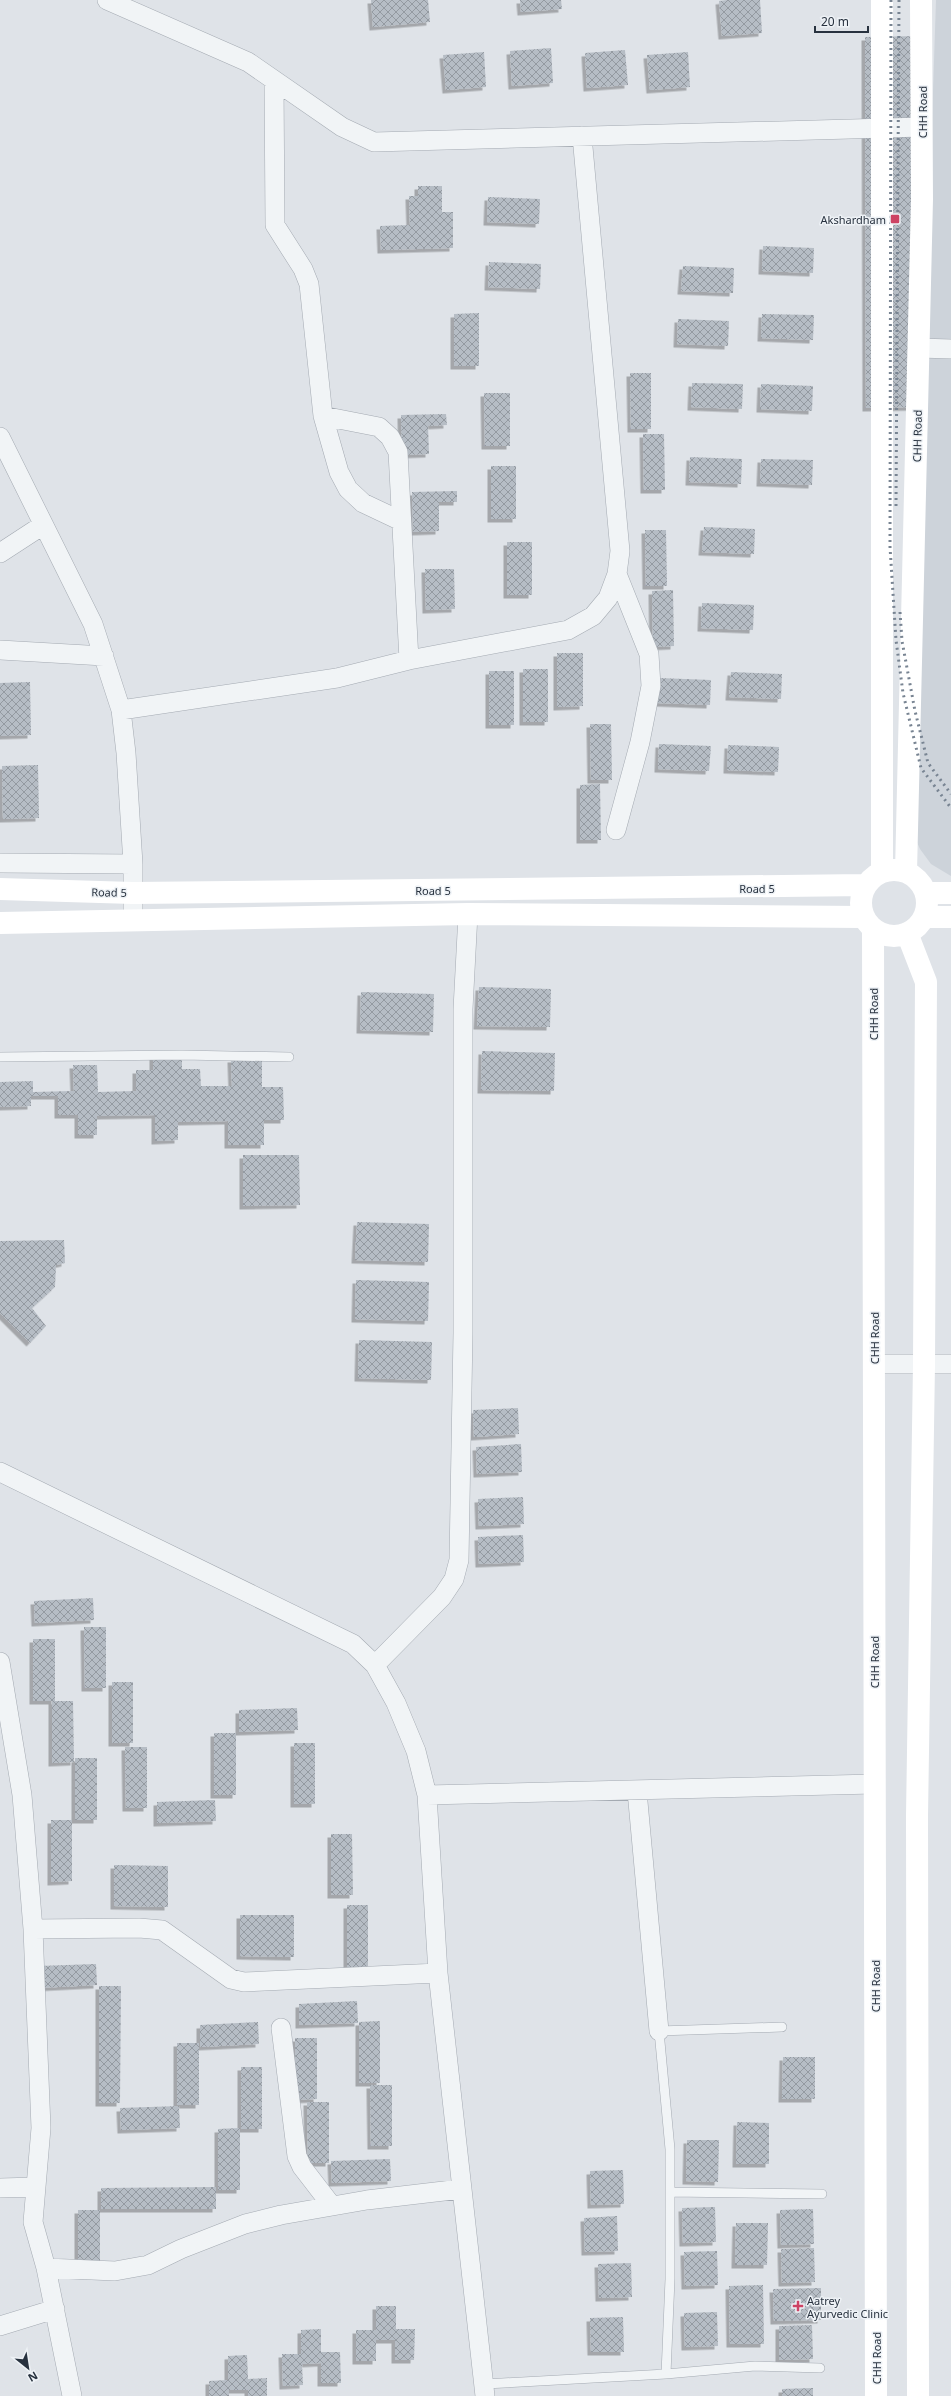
<svg xmlns="http://www.w3.org/2000/svg" width="951" height="2396" font-family="'Noto Sans',sans-serif">
	<style>
		.built { fill: #cdd3da }
		.building { fill: url(#building-cross-hatch); filter: url(#shadow) }
		.lines { fill: none; stroke-linecap: round; stroke-linejoin: round }
		.lane-casing { stroke: #a4aab2; stroke-width: 10 }
		.street-casing { stroke: #a4aab2; stroke-width: 20 }
		.lane { stroke: #f1f4f6; stroke-width: 9 }
		.street { stroke: #f1f4f6; stroke-width: 19 }
		.secondary { stroke: #fff; stroke-width: 22 }
		.rail { stroke: #788492; stroke-width: 3; stroke-dasharray: 2 4; stroke-linecap: butt }
		.poi-dot { fill: #cd4364; stroke: #eef2f6; stroke-width: 1.5 }
		.labels { text-anchor: middle; dominant-baseline: central; stroke-width: 3; stroke-linejoin: round; paint-order: stroke }
		.street-label { font-size: 11px; fill: #28323f; stroke: #eef2f6 }
		.poi-label { font-size: 11px; fill: #28323f; stroke: #eef2f6; text-anchor: end }
	</style>
	<defs>
		<pattern id="building-cross-hatch" width="8" height="8" patternUnits="userSpaceOnUse"><rect width="8" height="8" fill="#b6bdc5"/><path d="M0 0l8 8M0 8l8-8" fill="none" stroke="#949aa1"/></pattern>
		<filter id="shadow"><feDropShadow dx="-3.5" dy="3.5" stdDeviation="0" flood-color="#0004"/></filter>
	</defs>
	<rect width="100%" height="100%" fill="#dfe3e8"/>
	<path class="built" d="M 936,0 L 951,0 L 951,876 L 931,864 L 920,849 L 909,825 Z"/>
	<path class="building" d="M 371,0 L 428,0 L 430,22 L 373,27 Z
		M 520,0 L 561,0 L 562,9 L 521,12 Z
		M 727,0 L 760,0 L 762,33 L 722,36 L 719,1 Z
		M 920,36 L 921,407 L 866,408 L 865,37 Z
		M 551,48 L 553,83 L 512,86 L 510,51 Z
		M 625,50 L 628,85 L 587,88 L 585,53 Z
		M 484,52 L 486,87 L 446,90 L 443,55 Z
		M 688,52 L 690,87 L 650,90 L 647,55 Z
		M 418,186 L 442,186 L 442,212 L 453,212 L 453,248 L 381,250 L 380,226 L 410,225 L 409,196 L 418,196 Z
		M 488,197 L 540,199 L 539,224 L 487,222 Z
		M 763,246 L 814,248 L 813,273 L 762,271 Z
		M 489,262 L 541,264 L 540,289 L 488,287 Z
		M 683,266 L 734,268 L 733,293 L 681,291 Z
		M 479,313 L 479,366 L 454,366 L 454,314 Z
		M 762,314 L 814,315 L 813,340 L 761,338 Z
		M 678,319 L 729,321 L 728,346 L 677,344 Z
		M 630,373 L 651,373 L 651,429 L 631,429 Z
		M 692,383 L 743,384 L 742,409 L 691,407 Z
		M 761,384 L 813,386 L 812,411 L 760,409 Z
		M 484,393 L 510,393 L 510,446 L 485,446 Z
		M 446,414 L 447,425 L 428,426 L 429,454 L 402,455 L 401,415 Z
		M 643,434 L 664,434 L 665,490 L 644,490 Z
		M 690,457 L 742,459 L 741,484 L 689,482 Z
		M 761,459 L 813,460 L 812,485 L 760,483 Z
		M 491,466 L 516,466 L 516,519 L 491,519 Z
		M 457,491 L 457,502 L 439,502 L 439,531 L 413,532 L 412,492 Z
		M 704,527 L 755,529 L 754,554 L 702,552 Z
		M 645,530 L 666,530 L 667,586 L 646,586 Z
		M 507,542 L 532,542 L 532,595 L 507,595 Z
		M 425,569 L 454,569 L 455,609 L 426,610 Z
		M 673,590 L 674,646 L 653,647 L 652,591 Z
		M 702,603 L 754,605 L 753,630 L 701,628 Z
		M 557,653 L 583,653 L 583,706 L 557,707 Z
		M 523,669 L 548,669 L 548,722 L 523,722 Z
		M 489,671 L 514,671 L 514,725 L 489,725 Z
		M 731,672 L 782,674 L 781,699 L 729,697 Z
		M 659,678 L 711,680 L 710,705 L 658,703 Z
		M 30,682 L 31,735 L 0,736 L 0,683 Z
		M 590,724 L 611,724 L 612,780 L 591,780 Z
		M 659,744 L 711,746 L 709,771 L 658,769 Z
		M 728,745 L 779,747 L 778,772 L 727,770 Z
		M 38,765 L 39,818 L 3,819 L 2,766 Z
		M 600,784 L 601,840 L 580,840 L 580,785 Z
		M 479,987 L 551,989 L 550,1027 L 477,1026 Z
		M 361,992 L 434,994 L 433,1032 L 360,1030 Z
		M 482,1051 L 555,1053 L 554,1091 L 481,1090 Z
		M 153,1055 L 182,1055 L 182,1069 L 200,1069 L 201,1086 L 232,1086 L 231,1059 L 262,1058 L 262,1087 L 283,1087 L 284,1120 L 264,1120 L 264,1145 L 228,1145 L 228,1121 L 178,1122 L 178,1140 L 155,1141 L 155,1115 L 97,1116 L 97,1135 L 78,1135 L 78,1115 L 58,1115 L 58,1096 L 31,1096 L 31,1106 L 0,1107 L 0,1082 L 33,1081 L 33,1092 L 74,1091 L 73,1065 L 97,1065 L 98,1092 L 136,1091 L 136,1070 L 153,1070 Z
		M 243,1155 L 299,1155 L 300,1205 L 243,1206 Z
		M 357,1222 L 429,1224 L 428,1262 L 355,1260 Z
		M 64,1240 L 65,1263 L 56,1265 L 55,1287 L 32,1308 L 46,1326 L 30,1343 L 0,1313 L 0,1241 Z
		M 356,1280 L 429,1282 L 428,1321 L 355,1319 Z
		M 359,1340 L 432,1342 L 431,1380 L 358,1378 Z
		M 518,1408 L 519,1434 L 474,1437 L 473,1410 Z
		M 521,1444 L 522,1472 L 477,1474 L 476,1447 Z
		M 523,1497 L 524,1524 L 479,1526 L 478,1499 Z
		M 523,1535 L 524,1562 L 479,1564 L 478,1537 Z
		M 93,1598 L 94,1620 L 35,1623 L 34,1601 Z
		M 84,1627 L 106,1627 L 106,1688 L 85,1688 Z
		M 33,1639 L 55,1639 L 55,1701 L 73,1701 L 74,1762 L 52,1763 L 52,1701 L 33,1701 Z
		M 112,1682 L 133,1682 L 133,1743 L 112,1743 Z
		M 297,1708 L 298,1730 L 239,1732 L 239,1710 Z
		M 214,1733 L 236,1733 L 236,1795 L 214,1795 Z
		M 294,1743 L 315,1743 L 315,1804 L 294,1804 Z
		M 125,1747 L 147,1747 L 147,1808 L 126,1808 Z
		M 75,1758 L 97,1758 L 97,1820 L 75,1820 Z
		M 215,1800 L 216,1821 L 157,1823 L 157,1802 Z
		M 51,1820 L 72,1820 L 72,1881 L 51,1882 Z
		M 331,1834 L 352,1834 L 353,1895 L 331,1895 Z
		M 114,1865 L 168,1866 L 168,1907 L 114,1906 Z
		M 347,1905 L 368,1905 L 368,1967 L 347,1967 Z
		M 240,1915 L 294,1915 L 294,1957 L 240,1956 Z
		M 96,1964 L 97,1985 L 38,1988 L 38,1966 Z
		M 99,1986 L 121,1986 L 120,2103 L 99,2103 Z
		M 357,2001 L 358,2023 L 299,2025 L 299,2004 Z
		M 380,2021 L 380,2083 L 359,2083 L 359,2022 Z
		M 258,2022 L 259,2044 L 200,2047 L 200,2025 Z
		M 295,2038 L 317,2038 L 317,2099 L 296,2100 Z
		M 177,2043 L 199,2043 L 199,2105 L 177,2105 Z
		M 783,2057 L 815,2057 L 815,2099 L 782,2099 Z
		M 241,2067 L 262,2067 L 262,2129 L 241,2129 Z
		M 370,2085 L 392,2085 L 392,2146 L 371,2146 Z
		M 307,2102 L 329,2102 L 329,2163 L 308,2163 Z
		M 179,2106 L 180,2128 L 121,2130 L 120,2108 Z
		M 737,2122 L 769,2123 L 769,2164 L 736,2164 Z
		M 240,2128 L 240,2190 L 218,2190 L 218,2129 Z
		M 687,2140 L 719,2140 L 718,2182 L 686,2181 Z
		M 390,2159 L 391,2181 L 332,2183 L 331,2161 Z
		M 623,2170 L 624,2204 L 591,2205 L 590,2171 Z
		M 216,2187 L 216,2209 L 101,2209 L 101,2188 Z
		M 715,2207 L 716,2242 L 683,2243 L 682,2208 Z
		M 813,2209 L 814,2244 L 781,2245 L 780,2210 Z
		M 78,2210 L 100,2210 L 100,2271 L 78,2272 Z
		M 617,2216 L 618,2251 L 585,2252 L 584,2218 Z
		M 736,2223 L 768,2223 L 767,2265 L 735,2265 Z
		M 814,2248 L 815,2282 L 782,2283 L 781,2249 Z
		M 717,2251 L 718,2285 L 685,2286 L 684,2252 Z
		M 631,2263 L 632,2297 L 599,2298 L 598,2264 Z
		M 763,2285 L 764,2344 L 730,2344 L 729,2286 Z
		M 821,2288 L 821,2320 L 774,2321 L 773,2289 Z
		M 376,2306 L 396,2306 L 396,2329 L 415,2329 L 414,2360 L 395,2360 L 395,2340 L 376,2340 L 376,2361 L 356,2361 L 356,2330 L 376,2330 Z
		M 717,2312 L 718,2346 L 685,2347 L 684,2313 Z
		M 623,2317 L 624,2352 L 591,2352 L 590,2318 Z
		M 812,2325 L 813,2359 L 779,2360 L 779,2326 Z
		M 321,2329 L 321,2352 L 340,2352 L 341,2383 L 321,2383 L 321,2363 L 302,2364 L 303,2385 L 283,2386 L 282,2354 L 301,2354 L 301,2330 Z
		M 247,2355 L 248,2379 L 267,2378 L 267,2396 L 248,2396 L 248,2390 L 229,2390 L 229,2396 L 209,2396 L 209,2381 L 228,2380 L 228,2356 Z
		M 813,2388 L 813,2396 L 782,2396 L 782,2389 Z"/>
	<g class="lines">
		<defs>
			<path id="lane" d="M 0,1057 L 182,1055 L 289,1057
				M 670,2192 L 822,2194
				M 666,2374 L 755,2366 L 820,2368
				M 485,2384 L 666,2374 L 670,2279 L 670,2149 L 659,2031 L 782,2027"/>
			<path id="street" d="M 107,0 L 248,62 L 342,127 L 374,142 L 922,127
				M 274,81 L 275,225 L 303,269 L 309,284 L 323,416 L 339,472 L 348,489 L 363,503 L 401,521
				M 919,348 L 951,349
				M 323,416 L 379,427 L 390,437 L 398,452 L 409,660
				M 0,437 L 93,624 L 121,710 L 126,753 L 133,864 L 133,919
				M 0,553 L 43,525
				M 0,650 L 104,656
				M 121,710 L 337,678 L 409,660 L 568,630 L 593,616 L 608,598 L 617,574 L 620,551 L 582,136
				M 616,830 L 640,742 L 651,686 L 649,654 L 617,574
				M 0,863 L 133,864
				M 874,1364 L 951,1364
				M 0,1472 L 353,1644 L 375,1665 L 396,1703 L 416,1751 L 427,1795 L 438,1973 L 485,2396
				M 0,1662 L 22,1795 L 33,1929 L 41,2128 L 33,2222 L 46,2268 L 72,2396
				M 375,1665 L 442,1597 L 454,1579 L 459,1560 L 463,1333 L 463,1009 L 468,914
				M 637,1791 L 659,2031
				M 427,1795 L 874,1784
				M 33,1929 L 139,1928 L 162,1930 L 231,1979 L 244,1982 L 438,1973
				M 281,2028 L 297,2156 L 302,2167 L 332,2206
				M 0,2188 L 35,2187
				M 46,2268 L 115,2271 L 148,2265 L 181,2249 L 245,2224 L 281,2215 L 367,2200 L 461,2189
				M 0,2326 L 55,2309"/>
		</defs>
		<use href="#lane" class="lane-casing"/>
		<use href="#street" class="street-casing"/>
		<use href="#lane" class="lane"/>
		<use href="#street" class="street"/>
		<path class="secondary" d="M861 903a33 33 0 1 1 66 0a33 33 0 1 1-66 0Z
			M 882,871 L 882,0
			M 906,872 L 922,199 L 921,0
			M 0,889 L 133,893 L 865,885
			M 926,893 L 951,893
			M 925,917 L 951,917
			M 0,923 L 468,914 L 863,917
			M 873,929 L 876,2396
			M 907,933 L 926,982 L 924,1364 L 917,1816 L 918,2396"/>
		<path class="rail" d="M 891,0 L 890,547 L 896,640 L 903,693 L 921,768 L 951,808
			M 896,506 L 899,0
			M 900,612 L 902,641 L 915,711 L 928,763 L 951,794"/>
	</g>
	<g class="poi-dot">
		<rect x="890" y="214" width="10" height="10" rx="2"/>
		<path d="M796 2300h4v4h4v4h-4v4h-4v-4h-4v-4h4z"/>
	</g>
	<g class="labels">
		<g class="street-label">
			<text transform="translate(922 112) rotate(-90)">CHH Road</text>
			<text transform="translate(917 436) rotate(-89)">CHH Road</text>
			<text x="757" y="888">Road 5</text>
			<text x="433" y="890">Road 5</text>
			<text transform="translate(109 892) rotate(1)">Road 5</text>
			<text transform="translate(873 1014) rotate(-90)">CHH Road</text>
			<text transform="translate(874 1338) rotate(-90)">CHH Road</text>
			<text transform="translate(874 1662) rotate(-90)">CHH Road</text>
			<text transform="translate(875 1986) rotate(-90)">CHH Road</text>
			<text transform="translate(876 2358) rotate(-90)">CHH Road</text>
		</g>
		<g class="poi-label">
			<text x="886" y="219">Akshardham</text>
			<text x="807" y="2300" text-anchor="start">Aatrey<tspan x="807" dy="13">Ayurvedic Clinic</tspan></text>
		</g>
	</g>
	<g transform="translate(28 2368) rotate(150)" stroke="#eef2f6" stroke-width="3" paint-order="stroke">
	<path d="M0-3L7 15L0 10L-7 15Z" fill="#28323f"/>
	<text y="-6" font-size="11" font-weight="bold" text-anchor="middle" fill="#28323f">N</text>
	</g>
	<path d="M815 26v6h53v-6" fill="none" stroke="#28323f" stroke-width="2"/>
	<text x="821" y="26" font-size="12" fill="#28323f" stroke="#eef2f6" stroke-width="3" paint-order="stroke">20 m</text>
</svg>
